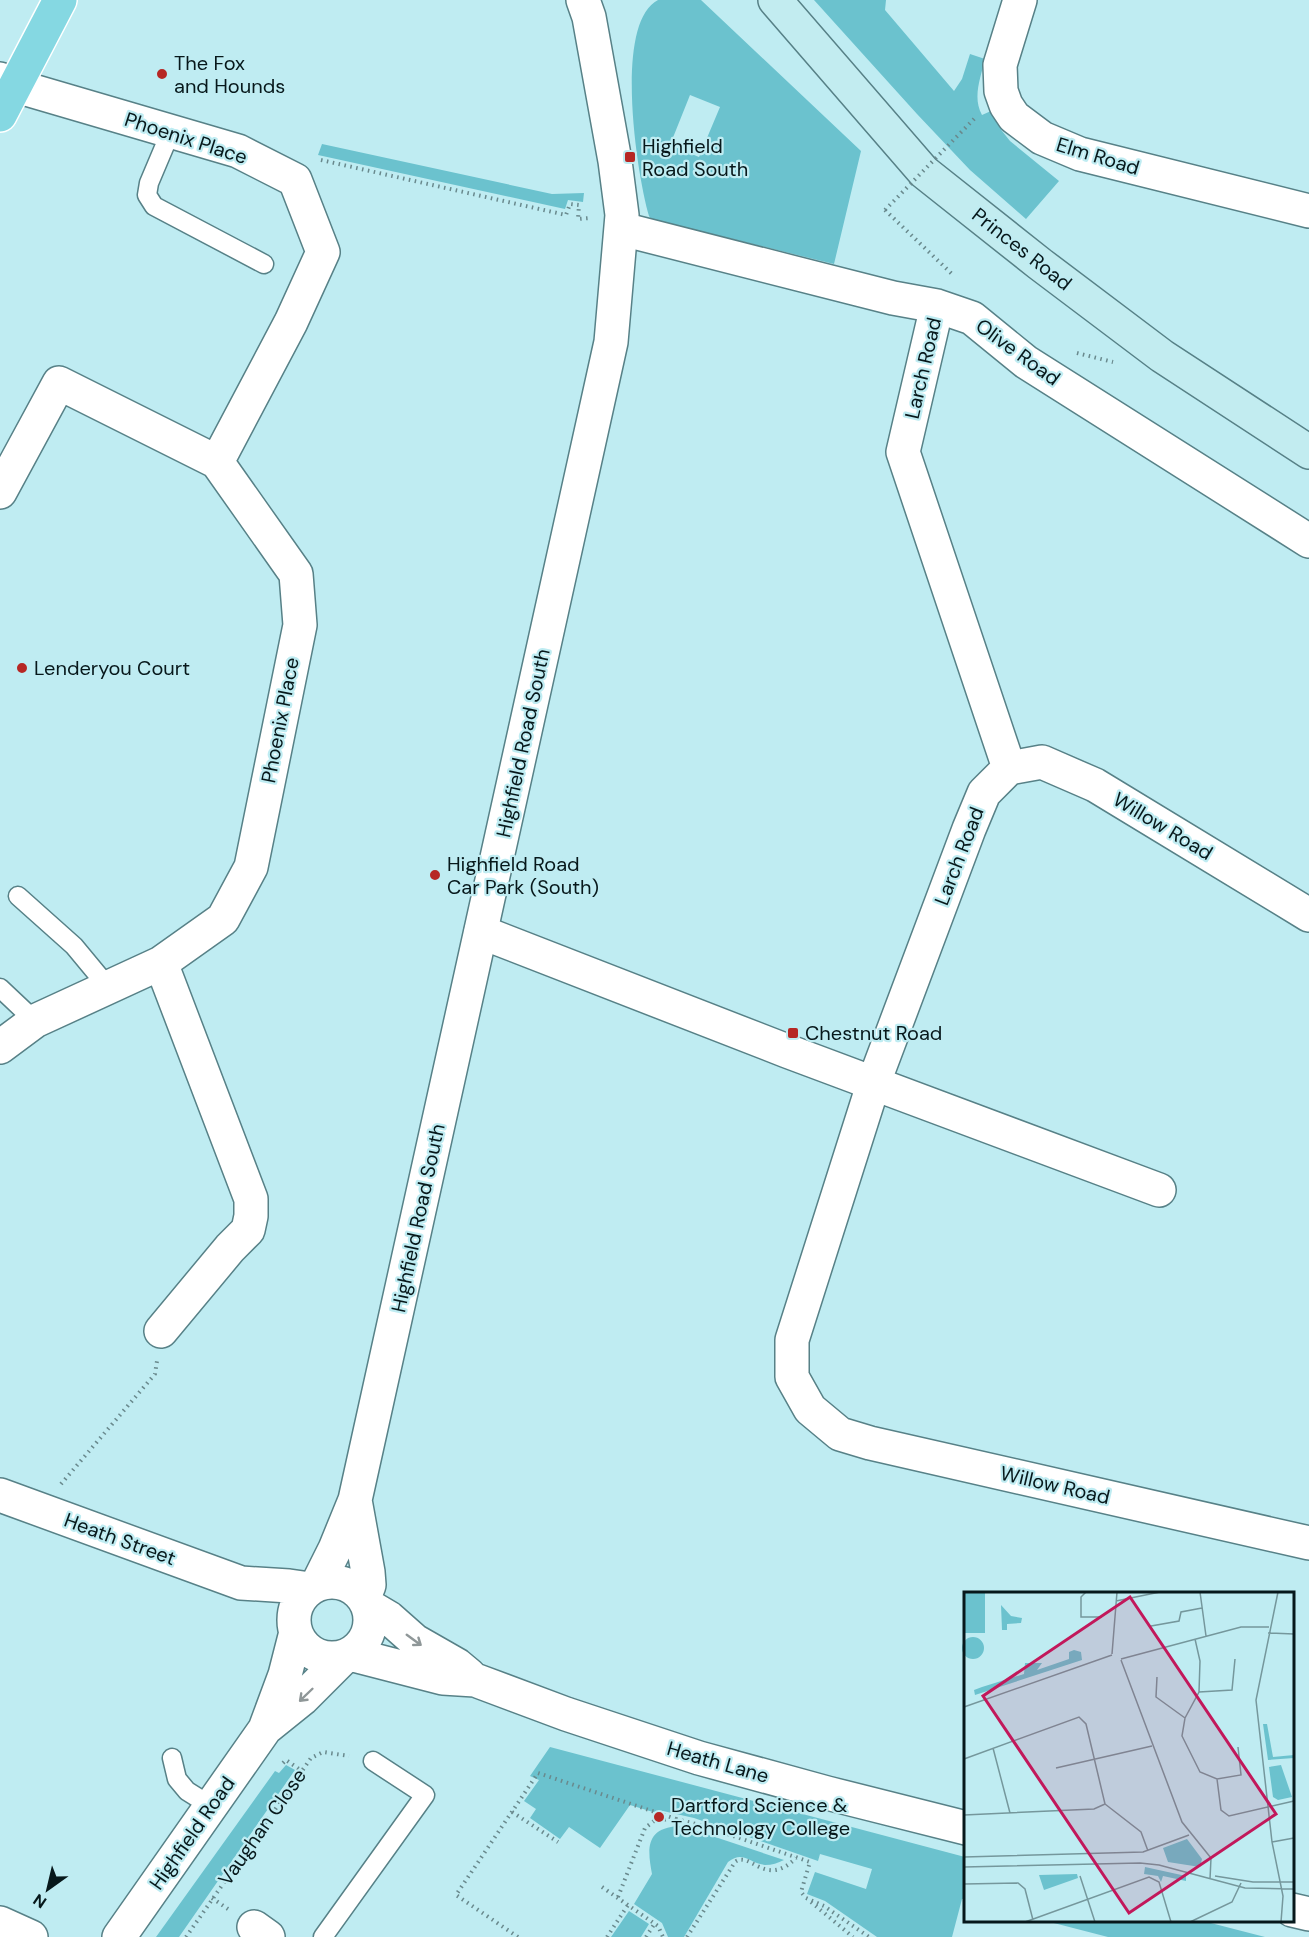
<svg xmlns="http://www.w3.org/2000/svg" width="1309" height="1937" font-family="'DM Sans',sans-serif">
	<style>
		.green { fill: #6bc2ce; fill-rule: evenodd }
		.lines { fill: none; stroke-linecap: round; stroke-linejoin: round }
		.service-casing { stroke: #578187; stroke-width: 21 }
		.minor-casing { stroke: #578187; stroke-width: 36 }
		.tertiary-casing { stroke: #578187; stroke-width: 36 }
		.secondary-casing { stroke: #578187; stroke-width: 36 }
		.primary-casing { stroke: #fff; stroke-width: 36 }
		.path { stroke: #69898d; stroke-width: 4; stroke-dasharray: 1.5 4.5; stroke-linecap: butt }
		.service { stroke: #fff; stroke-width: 18 }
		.minor { stroke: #fff; stroke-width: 33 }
		.tertiary { stroke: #fff; stroke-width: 33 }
		.secondary { stroke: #c2ecf0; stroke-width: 33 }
		.primary { stroke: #85d8e2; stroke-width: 33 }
		.path-bridge { stroke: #69898d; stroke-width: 4; stroke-dasharray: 1.5 4.5; stroke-linecap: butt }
		.oneway { stroke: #8f9798 }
		.poi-dot { fill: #b62724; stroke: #bfecf2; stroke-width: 2 }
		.labels { text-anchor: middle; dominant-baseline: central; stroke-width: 4.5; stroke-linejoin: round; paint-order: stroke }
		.poi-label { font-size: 20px; fill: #07181b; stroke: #bfecf2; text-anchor: start }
		.street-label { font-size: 20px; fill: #07181b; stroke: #bfecf2 }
		.inset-road { fill: none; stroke: #75979c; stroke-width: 1.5 }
		.view { fill: #c2185b; fill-opacity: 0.15; stroke: #c2185b; stroke-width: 3 }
		.inset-edge { fill: none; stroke: #07181b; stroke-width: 3 }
	</style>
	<rect width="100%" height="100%" fill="#bfecf2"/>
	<path class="green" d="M 658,0 L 701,0 L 861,151 L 834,264 L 651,219 L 649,216 C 637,175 613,23 658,0 ZM 690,95 L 720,107 L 699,157 L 670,145 Z
		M 814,0 L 886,0 L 885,10 L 954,91 L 962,79 L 970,54 L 985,59 C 981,77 972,97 982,115 L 991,111 L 1002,131 L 1010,141 L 1059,181 L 1026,219 L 970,170 L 917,114 Z
		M 322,144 L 552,194 L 584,193 L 583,202 L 568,200 L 565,209 L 318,155 Z
		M 550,1747 L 965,1857 L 965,1899 L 962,1899 L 952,1937 L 877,1937 L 825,1901 L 807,1894 L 815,1872 L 866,1889 L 872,1869 L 820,1854 L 818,1861 L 694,1818 L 663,1811 L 653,1812 L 630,1805 L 600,1848 L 569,1827 L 560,1839 L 530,1818 L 536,1809 L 524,1801 L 539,1780 L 530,1776 Z
		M 286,1765 L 295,1770 L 179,1937 L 156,1937 L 275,1771 L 279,1773 Z
		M 679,1826 L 691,1829 L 784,1860 C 778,1863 772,1865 765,1865 C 749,1863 743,1850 728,1862 L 684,1937 L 668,1937 L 662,1923 L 634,1904 L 652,1874 C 647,1848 646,1828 679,1826 Z
		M 629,1911 L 649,1924 L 641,1937 L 611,1937 Z
		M 1046,1921 L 1203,1921 L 1265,1937 L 1108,1937 Z"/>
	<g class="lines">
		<defs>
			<path id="service" d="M 171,131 L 149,183 L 147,195 L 154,206 L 264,264
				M 18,896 L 74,946 L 108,987
				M 0,988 L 35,1021
				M 172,1758 L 177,1779 L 187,1791 L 211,1806
				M 323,1937 L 425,1795 L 373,1761"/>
			<path id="minor" d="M 1020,0 L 1000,65 L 1001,91 L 1006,105 L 1014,117 L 1042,138 L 1080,154 L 1309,211
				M 0,79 L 16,86 L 238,151 L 295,180 L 323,252 L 291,322 L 217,462
				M 622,229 L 893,298 L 937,306 L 972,318 L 1026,362 L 1309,541
				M 937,306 L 903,452 L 1009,768
				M 0,492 L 59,383 L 217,462 L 296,574 L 300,625 L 251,867 L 223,919 L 161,963 L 251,1199 L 251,1216 L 248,1230 L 230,1248 L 161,1331
				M 1009,768 L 984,793 L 969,829 L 874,1082 L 792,1340 L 792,1377 L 810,1409 L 840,1434 L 870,1443 L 1309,1543
				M 1009,768 L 1042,762 L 1095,785 L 1309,915
				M 481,932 L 787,1051 L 1159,1190
				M 0,1047 L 35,1021 L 161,963
				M 0,1923 L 31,1937
				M 254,1927 L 268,1937"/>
			<path id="tertiary" d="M 0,1495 L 241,1583 L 289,1586 L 310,1589
				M 355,1500 L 368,1572 L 369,1585 L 364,1598
				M294 1620a38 38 0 1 1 76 0a38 38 0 1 1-76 0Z
				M 317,1585 L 335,1549 L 355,1500 L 611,342 L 622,215 L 615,161 L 589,17 L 583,0
				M 367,1605 L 389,1618 L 415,1641 L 457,1665 L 469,1675
				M 350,1654 L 443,1678 L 475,1680 L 566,1714 L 699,1758 L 827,1793 L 966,1828
				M 266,1728 L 302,1699 L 344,1657
				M 1292,1910 L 1309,1914
				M 119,1937 L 265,1729 L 285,1675 L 296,1632"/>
			<path id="secondary" d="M 775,0 L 924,172 L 1040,264 L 1162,356 L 1309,452"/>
			<path id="primary" d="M 0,115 L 60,0"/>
		</defs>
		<use href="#service" class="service-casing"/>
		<use href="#minor" class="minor-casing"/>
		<use href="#tertiary" class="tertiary-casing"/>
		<use href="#secondary" class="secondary-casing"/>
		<use href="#primary" class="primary-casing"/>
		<path class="path" d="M 321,160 L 566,215 L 570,204 L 579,205 L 578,219 L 590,218
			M 885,210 L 952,274
			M 1077,353 L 1113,362
			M 61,1484 L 155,1374 L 157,1361
			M 283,1763 L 286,1760 L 302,1771
			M 512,1812 L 558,1842
			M 676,1819 L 704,1826 L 810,1862 L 801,1892 L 806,1898 L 824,1906 L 869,1937
			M 602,1887 L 658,1926 L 663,1937
			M 618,1897 L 645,1828 L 654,1821 L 669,1819
			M 212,1898 L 228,1909
			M 811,1902 L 853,1937
			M 186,1937 L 311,1758 L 323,1752 L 349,1756
			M 518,1937 L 456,1895 L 538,1773 L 676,1819
			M 607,1937 L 628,1905
			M 646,1937 L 655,1923
			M 687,1937 L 735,1862 C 750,1850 765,1889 796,1858"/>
		<use href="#service" class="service"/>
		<use href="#minor" class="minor"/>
		<use href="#tertiary" class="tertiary"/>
		<use href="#secondary" class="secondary"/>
		<use href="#primary" class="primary"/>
		<path class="path-bridge" d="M 885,210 L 975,118"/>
	</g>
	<defs><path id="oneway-shaft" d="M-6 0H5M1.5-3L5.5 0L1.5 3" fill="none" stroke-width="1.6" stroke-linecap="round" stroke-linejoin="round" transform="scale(1.5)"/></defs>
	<g class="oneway">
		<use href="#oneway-shaft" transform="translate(414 1640) rotate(36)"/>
		<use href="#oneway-shaft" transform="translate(306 1695) rotate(136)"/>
	</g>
	<g class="poi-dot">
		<circle cx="162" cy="74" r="6"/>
		<rect x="624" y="151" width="12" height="12" rx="3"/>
		<circle cx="22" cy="668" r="6"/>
		<circle cx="435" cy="875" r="6"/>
		<rect x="787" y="1027" width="12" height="12" rx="3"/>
		<circle cx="659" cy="1817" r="6"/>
	</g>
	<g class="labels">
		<g class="poi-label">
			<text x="174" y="63">The Fox<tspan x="174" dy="23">and Hounds</tspan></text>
			<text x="642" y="146">Highfield<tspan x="642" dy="23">Road South</tspan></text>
			<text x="34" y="668">Lenderyou Court</text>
			<text x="447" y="864">Highfield Road<tspan x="447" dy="23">Car Park (South)</tspan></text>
			<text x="805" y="1033">Chestnut Road</text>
			<text x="671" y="1805">Dartford Science &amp;<tspan x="671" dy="23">Technology College</tspan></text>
		</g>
		<g class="street-label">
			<text transform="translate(186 138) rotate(18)">Phoenix Place</text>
			<text transform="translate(1098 156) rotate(17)">Elm Road</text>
			<text transform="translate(1022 249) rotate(38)">Princes Road</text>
			<text transform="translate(1018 352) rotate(36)">Olive Road</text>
			<text transform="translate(923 368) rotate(-77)">Larch Road</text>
			<text transform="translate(280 720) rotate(-79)">Phoenix Place</text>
			<text transform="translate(523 743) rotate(-78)">Highfield Road South</text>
			<text transform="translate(1163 826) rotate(31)">Willow Road</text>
			<text transform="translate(959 856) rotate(-69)">Larch Road</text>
			<text transform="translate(418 1218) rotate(-78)">Highfield Road South</text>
			<text transform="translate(1055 1485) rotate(13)">Willow Road</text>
			<text transform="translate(120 1539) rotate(20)">Heath Street</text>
			<text transform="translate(718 1762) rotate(16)">Heath Lane</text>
			<text transform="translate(262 1827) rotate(-55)">Vaughan Close</text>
			<text transform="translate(192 1833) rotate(-55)">Highfield Road</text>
		</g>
	</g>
	<g transform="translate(964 1592)">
		<rect width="330" height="330" fill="#bfecf2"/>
		<path d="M 0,0 L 21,0 L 21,41 L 0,41 ZM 37,13 L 47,24 L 58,26 L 57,31 L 43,32 L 43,38 L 38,38 ZM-2 56a11 11 0 1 1 22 0a11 11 0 1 1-22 0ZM 110,58 L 117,60 L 118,68 L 11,103 L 10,98 L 18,95 L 60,82 L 61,71 L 78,71 L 73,78 L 105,67 L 105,60 ZM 299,132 L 303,132 L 309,165 L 330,163 L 330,166 L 304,168 ZM 317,173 L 328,205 L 314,208 L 309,205 L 305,175 ZM 223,247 L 238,267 L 236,275 L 204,270 L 199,256 ZM 181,275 L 222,284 L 222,289 L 199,284 L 197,290 L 194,284 L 180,282 ZM 113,282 L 114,286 L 80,298 L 75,283 Z" fill="#6bc2ce"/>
		<path class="inset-road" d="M 122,0 L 117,5 L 117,25 L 138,25M 236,0 L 242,44M 314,0 L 292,108 L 308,250 L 319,304 L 317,330M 152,9 L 196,0M 187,34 L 215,29 L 217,20 L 238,16M 304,41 L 330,42M 148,62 L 153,0M 157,67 L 277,35 L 305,35M 157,68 L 218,230 L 247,266 L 246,287M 193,85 L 192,105 L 221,126 L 218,144 L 236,180 L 253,187 L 277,183 L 274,155M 235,100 L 268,98 L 271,67M 0,115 L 148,63M 221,126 L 235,100 L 236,69 L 231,47M 29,156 L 46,221M 0,167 L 115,125 L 122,132 L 141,212M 92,176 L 188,154M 253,187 L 257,218 L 265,224 L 330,209M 141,212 L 177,240 L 184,259M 0,223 L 130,217 L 141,212M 308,250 L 330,246M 0,265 L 179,260 L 225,243M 0,275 L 176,271 L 195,273 L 281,296 L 330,297M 116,284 L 131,330M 251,284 L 289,290 L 330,290M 0,292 L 54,291 L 61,297 L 69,328M 61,330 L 185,285 L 195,290 L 207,330M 226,330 L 268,310 L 277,291"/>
		<path class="view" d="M 166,5 L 312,222 L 165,321 L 19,104 Z"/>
		<rect width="330" height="330" class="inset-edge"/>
	</g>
	<g transform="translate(48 1889) rotate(214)" stroke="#bfecf2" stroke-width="4.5" paint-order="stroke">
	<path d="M0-4.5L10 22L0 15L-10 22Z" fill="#07181b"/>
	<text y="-9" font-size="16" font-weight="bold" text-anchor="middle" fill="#07181b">N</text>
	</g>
</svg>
